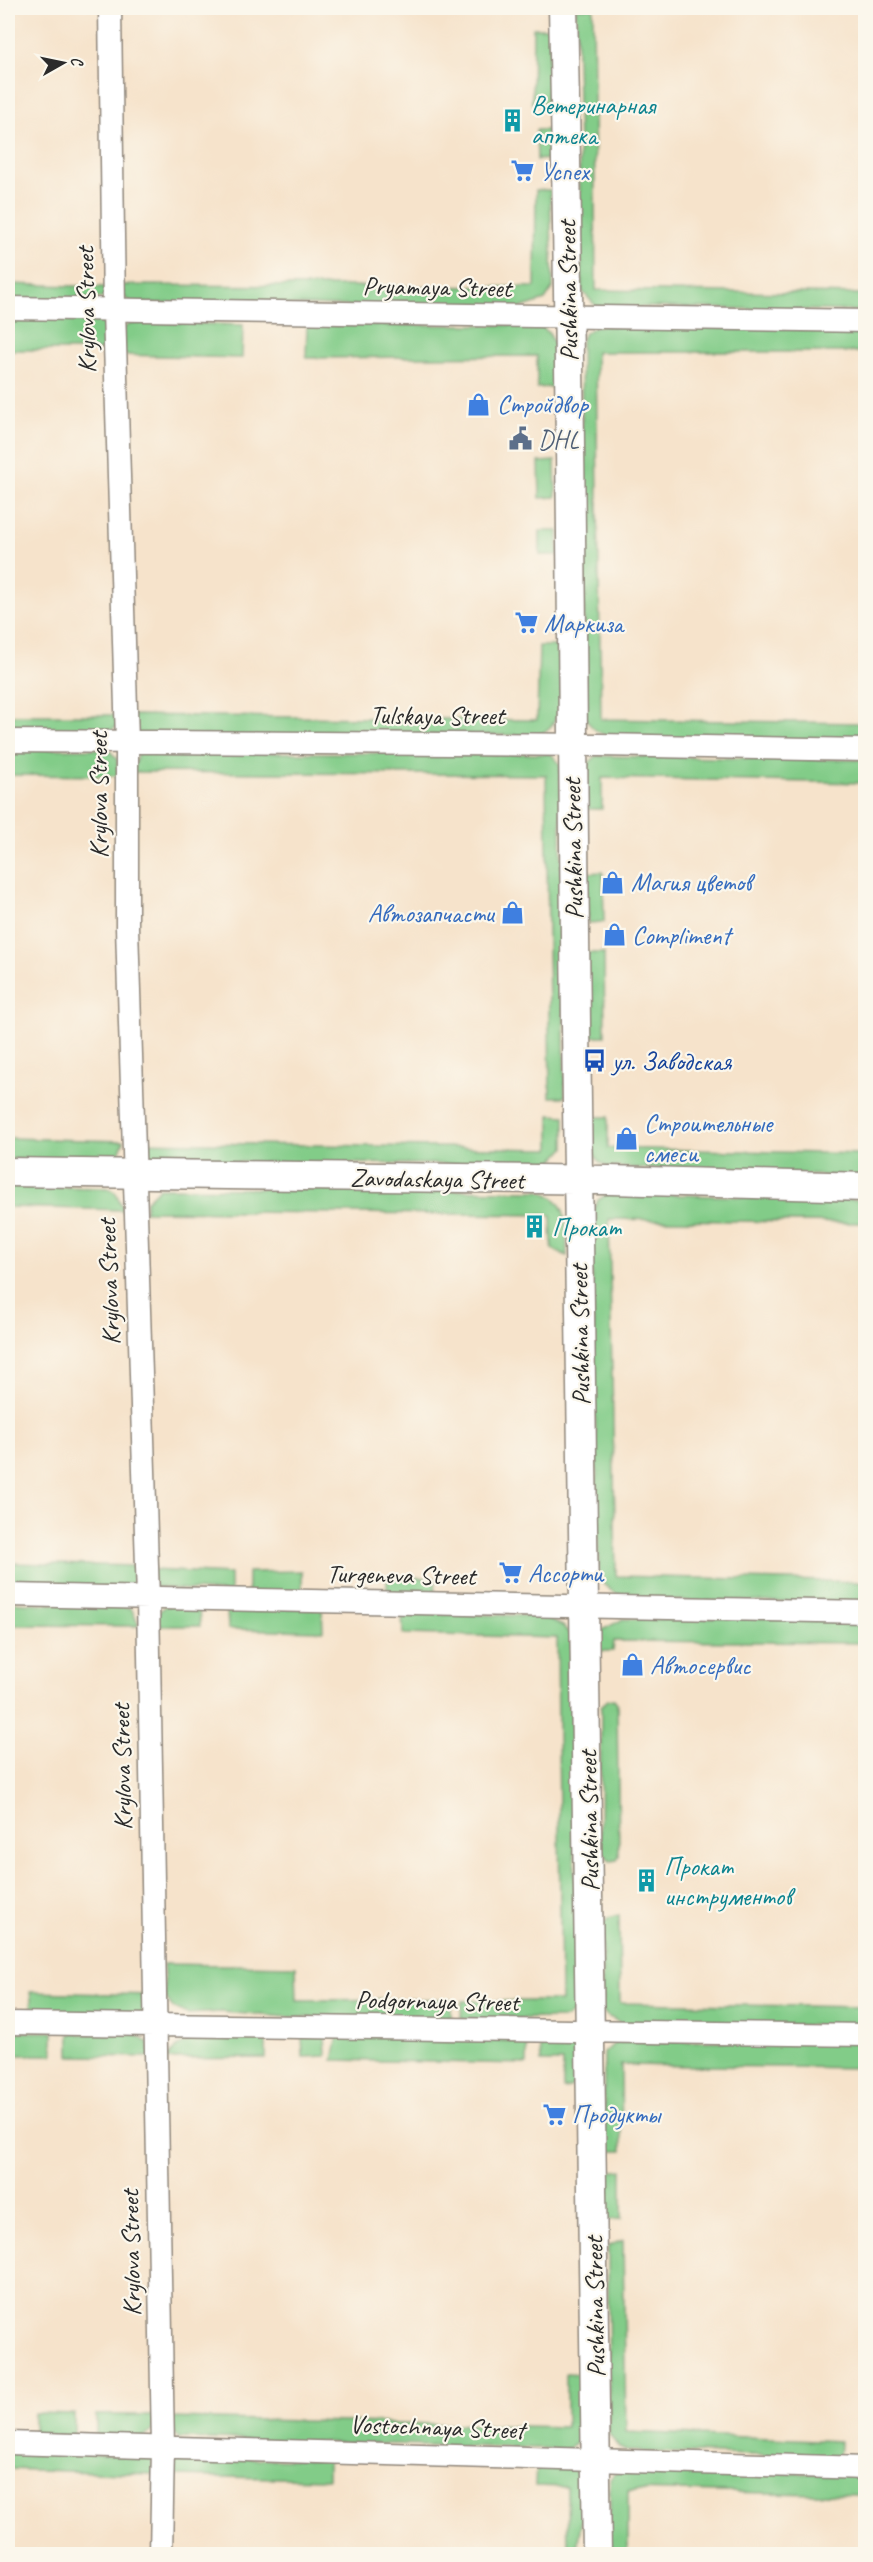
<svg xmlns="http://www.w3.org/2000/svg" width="873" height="2562" font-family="Caveat,sans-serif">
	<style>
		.green { fill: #82cc88; stroke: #567c5a; stroke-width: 1.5 }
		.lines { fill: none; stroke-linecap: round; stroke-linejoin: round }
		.minor-casing { stroke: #90877b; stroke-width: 25 }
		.major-casing { stroke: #90877b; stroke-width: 31 }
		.minor { stroke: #fff; stroke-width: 22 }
		.major { stroke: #fff; stroke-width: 28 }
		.labels { text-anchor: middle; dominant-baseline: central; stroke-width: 4.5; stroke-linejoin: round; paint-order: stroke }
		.culture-label { font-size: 26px; fill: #0d838f; stroke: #fbf7ec; text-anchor: start }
		.shop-label { font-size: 26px; fill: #366cbe; stroke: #fbf7ec; text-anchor: start }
		.street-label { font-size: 26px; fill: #2b2b2b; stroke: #fbf7ec }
		.service-label { font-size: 26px; fill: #4e5e75; stroke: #fbf7ec; text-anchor: start }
		.transit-label { font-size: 26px; fill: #164399; stroke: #fbf7ec; text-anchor: start }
	</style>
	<rect width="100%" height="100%" fill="#fbf7ec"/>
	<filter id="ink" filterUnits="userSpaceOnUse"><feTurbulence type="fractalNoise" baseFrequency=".0167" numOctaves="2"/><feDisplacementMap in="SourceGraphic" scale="12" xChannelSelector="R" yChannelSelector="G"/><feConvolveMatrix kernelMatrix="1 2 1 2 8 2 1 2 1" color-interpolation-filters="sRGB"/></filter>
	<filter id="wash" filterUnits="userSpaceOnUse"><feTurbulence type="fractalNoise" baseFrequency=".008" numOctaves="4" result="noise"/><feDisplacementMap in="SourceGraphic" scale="24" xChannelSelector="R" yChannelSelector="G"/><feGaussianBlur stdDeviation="1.35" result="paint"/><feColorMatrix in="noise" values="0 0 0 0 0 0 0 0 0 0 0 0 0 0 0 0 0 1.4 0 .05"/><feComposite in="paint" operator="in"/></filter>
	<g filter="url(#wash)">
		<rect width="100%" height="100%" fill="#f6e3cb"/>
		<path class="green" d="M 576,8 L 593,8 L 596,290 L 865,294 L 865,311 L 596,306 L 582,291 Z
			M 533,28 L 550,28 L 549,102 L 532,103 Z
			M 536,130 L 550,130 L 550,159 L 537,160 Z
			M 536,190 L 550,190 L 553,288 L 545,300 L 520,308 L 133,303 L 125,298 L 120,285 L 535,287 Z
			M 8,284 L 105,287 L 104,298 L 8,302 Z
			M 8,315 L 99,318 L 105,326 L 109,350 L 8,350 Z
			M 144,322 L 243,325 L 242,358 L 120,355 L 124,328 L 130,324 Z
			M 307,325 L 537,325 C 562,334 554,366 554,387 L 537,388 L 537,356 L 306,358 Z
			M 595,326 L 865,329 L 865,352 L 596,352 L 601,719 L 865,723 L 865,745 L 612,738 C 599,733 592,730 585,717 L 581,341 L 585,333 Z
			M 555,461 L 556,497 L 540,498 L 539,462 Z
			M 540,531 L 558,531 L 558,555 L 540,555 Z
			M 539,646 L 557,646 C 561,672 570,726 537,735 L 136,736 L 131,715 L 537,720 Z
			M 8,715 L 120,715 L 118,726 L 103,735 L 8,734 Z
			M 8,749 L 108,749 L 117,759 L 118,776 L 8,775 Z
			M 138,752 L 551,754 L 560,764 L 565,1097 L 550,1097 L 546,775 L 133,772 Z
			M 596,756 L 865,760 L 865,783 L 602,778 L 602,809 L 585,809 L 587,765 Z
			M 603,872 L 604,922 L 588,923 L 587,873 Z
			M 586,953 L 604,953 L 605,1036 L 587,1036 Z
			M 550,1115 L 565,1116 L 565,1148 L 553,1161 L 535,1165 L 146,1161 L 140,1142 L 550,1149 Z
			M 590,1117 L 608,1117 L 608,1148 L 865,1154 L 865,1177 L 608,1167 C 586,1158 591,1137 590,1117 Z
			M 8,1138 L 124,1141 L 119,1153 L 106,1162 L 8,1159 Z
			M 8,1186 L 108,1188 L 116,1193 L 123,1210 L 8,1207 Z
			M 159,1188 L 540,1191 C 571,1200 566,1229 567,1256 L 552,1249 L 551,1215 L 145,1211 L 146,1201 Z
			M 609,1193 L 865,1200 L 865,1223 L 609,1219 L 616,1576 L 865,1582 L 865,1603 L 634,1600 C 620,1595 607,1591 599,1578 L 591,1218 L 598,1200 Z
			M 8,1563 L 137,1566 L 132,1583 L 126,1588 L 8,1588 Z
			M 152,1570 L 230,1574 L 230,1593 L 155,1587 Z
			M 302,1571 L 302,1594 L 248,1595 L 248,1572 Z
			M 387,1577 L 436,1578 L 435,1593 L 387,1594 Z
			M 8,1602 L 131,1608 L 139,1626 L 8,1625 Z
			M 165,1606 L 199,1606 L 200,1626 L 154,1626 L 156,1615 Z
			M 227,1608 L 322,1608 L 323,1631 L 228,1629 Z
			M 402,1613 L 543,1616 L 563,1626 L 571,1636 L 577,2006 L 567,2018 L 461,2019 L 462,2001 L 561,2001 L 557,1638 L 403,1634 Z
			M 758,1618 L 865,1619 L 865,1643 L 614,1641 L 613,1651 L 599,1651 L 598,1636 L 602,1630 L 623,1619 Z
			M 614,1699 L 617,1703 L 619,1856 L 617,1860 L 610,1861 L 600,1848 L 601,1706 L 608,1700 Z
			M 619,1915 L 620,2003 L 865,2007 L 865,2026 L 621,2023 L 607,2016 L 602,2010 L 602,1927 L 608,1918 Z
			M 163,1964 L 296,1966 L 297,2000 L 451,1999 L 451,2021 L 287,2017 L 221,2012 L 188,2014 L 173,2008 L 166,1998 Z
			M 30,1992 L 151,1995 L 142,2013 L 136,2017 L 33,2016 Z
			M 8,2032 L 53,2032 L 53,2055 L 8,2055 Z
			M 70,2034 L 135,2034 L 148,2043 L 151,2057 L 70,2056 Z
			M 266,2034 L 266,2058 L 167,2059 C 187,2028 233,2034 266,2034 Z
			M 539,2035 L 563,2039 L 576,2049 L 578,2078 L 570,2088 L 563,2089 L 563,2062 L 541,2062 Z
			M 302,2036 L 325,2036 L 326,2056 L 303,2057 Z
			M 338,2036 L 527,2036 L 527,2064 L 333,2060 Z
			M 865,2040 L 865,2068 L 621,2065 L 622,2151 L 604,2151 L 604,2053 L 616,2042 Z
			M 622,2170 L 622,2219 L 606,2220 L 606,2172 Z
			M 623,2240 L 626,2432 L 840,2441 L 839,2458 L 626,2451 L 619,2448 L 609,2434 L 608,2246 Z
			M 566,2373 L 582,2374 L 581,2436 L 578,2442 L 567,2449 L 179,2438 L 172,2431 L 170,2418 L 566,2427 Z
			M 34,2413 L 74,2414 L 74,2436 L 34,2434 Z
			M 96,2415 L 155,2415 C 154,2425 154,2433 143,2437 L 96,2437 Z
			M 8,2451 L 152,2457 L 154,2474 L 8,2469 Z
			M 182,2457 L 328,2460 L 328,2479 L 172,2476 L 173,2465 Z
			M 536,2465 L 573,2469 C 597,2491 576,2527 577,2554 L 568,2554 L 567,2487 L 535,2486 Z
			M 616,2472 L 865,2474 L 865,2495 L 628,2490 L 628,2554 L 610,2554 L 610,2479 Z"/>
	</g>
	<g filter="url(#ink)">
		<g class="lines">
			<defs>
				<path id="minor" d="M 110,8 L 114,310 L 127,741 L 127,927 L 148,1598 L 163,2447 L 161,2554
					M 8,308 L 866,321
					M 8,741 L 600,745 L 866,750
					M 8,1595 L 866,1612
					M 8,2023 L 866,2035
					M 8,2443 L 866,2468"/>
				<path id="major" d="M 563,8 C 572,396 572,784 578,1172 C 585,1633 595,2094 597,2554
					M 8,1172 L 610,1180 L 866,1187"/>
			</defs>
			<use href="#minor" class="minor-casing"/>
			<use href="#major" class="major-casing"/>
			<use href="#minor" class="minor"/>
			<use href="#major" class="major"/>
		</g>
	</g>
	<defs>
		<symbol id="building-bare" viewBox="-9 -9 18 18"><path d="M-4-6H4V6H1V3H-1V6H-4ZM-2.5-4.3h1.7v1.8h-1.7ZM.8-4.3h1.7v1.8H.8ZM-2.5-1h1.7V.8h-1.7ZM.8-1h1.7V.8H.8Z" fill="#0f9aa8" stroke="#fbf7ec" stroke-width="2.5" paint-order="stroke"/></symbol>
		<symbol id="supermarket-bare" viewBox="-9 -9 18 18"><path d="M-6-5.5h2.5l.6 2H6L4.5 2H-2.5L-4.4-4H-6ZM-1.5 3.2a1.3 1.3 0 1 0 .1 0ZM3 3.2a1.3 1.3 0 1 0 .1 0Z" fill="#3f7fe0" stroke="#fbf7ec" stroke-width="2.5" paint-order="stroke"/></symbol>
		<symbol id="shop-bare" viewBox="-9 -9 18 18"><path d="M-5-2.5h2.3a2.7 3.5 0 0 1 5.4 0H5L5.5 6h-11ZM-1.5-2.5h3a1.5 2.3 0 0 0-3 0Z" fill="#3f7fe0" stroke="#fbf7ec" stroke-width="2.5" paint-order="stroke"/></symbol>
		<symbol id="civic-bare" viewBox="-9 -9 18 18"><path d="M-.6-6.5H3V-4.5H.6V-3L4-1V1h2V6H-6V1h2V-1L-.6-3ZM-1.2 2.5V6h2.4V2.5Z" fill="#5c6f8a" stroke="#fbf7ec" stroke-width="2.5" paint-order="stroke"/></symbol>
		<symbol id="bus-bare" viewBox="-9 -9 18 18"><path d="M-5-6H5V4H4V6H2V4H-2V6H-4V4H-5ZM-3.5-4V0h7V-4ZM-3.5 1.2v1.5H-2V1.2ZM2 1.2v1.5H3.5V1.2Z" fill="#1a4fb4" stroke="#fbf7ec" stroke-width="2.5" paint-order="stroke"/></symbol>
	</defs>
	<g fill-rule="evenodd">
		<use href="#building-bare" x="496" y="104" width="33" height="33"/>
		<use href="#supermarket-bare" x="506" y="154" width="33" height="33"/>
		<use href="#shop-bare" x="462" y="388" width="33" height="33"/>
		<use href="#civic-bare" x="504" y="422" width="33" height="33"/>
		<use href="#supermarket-bare" x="510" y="606" width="33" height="33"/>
		<use href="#shop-bare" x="596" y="866" width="33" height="33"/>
		<use href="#shop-bare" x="496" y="896" width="33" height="33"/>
		<use href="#shop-bare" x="598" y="918" width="33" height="33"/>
		<use href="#bus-bare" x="578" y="1044" width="33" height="33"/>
		<use href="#shop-bare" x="610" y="1122" width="33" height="33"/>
		<use href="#building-bare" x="518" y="1210" width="33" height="33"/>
		<use href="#supermarket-bare" x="494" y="1556" width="33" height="33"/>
		<use href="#shop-bare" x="616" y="1648" width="33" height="33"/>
		<use href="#building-bare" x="630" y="1864" width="33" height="33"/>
		<use href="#supermarket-bare" x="538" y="2098" width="33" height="33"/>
	</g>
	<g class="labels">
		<g class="culture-label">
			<text x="531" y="105">Ветеринарная<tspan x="531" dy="30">аптека</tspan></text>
			<text x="552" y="1227">Прокат</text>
			<text x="664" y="1866">Прокат<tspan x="664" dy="30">инструментов</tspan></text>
		</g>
		<g class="shop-label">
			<text x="540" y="171">Успех</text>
			<text x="497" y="404">Стройдвор</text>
			<text x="544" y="623">Маркиза</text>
			<text x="631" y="882">Магия цветов</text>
			<text x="494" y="913" text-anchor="end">Автозапчасти</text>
			<text x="632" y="935">Compliment</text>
			<text x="644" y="1123">Строительные<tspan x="644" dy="30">смеси</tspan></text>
			<text x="528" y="1573">Ассорти</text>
			<text x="650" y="1665">Автосервис</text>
			<text x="572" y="2114">Продукты</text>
		</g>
		<g class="street-label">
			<text transform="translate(437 287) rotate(1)">Pryamaya Street</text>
			<text transform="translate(568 291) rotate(-91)">Pushkina Street</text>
			<text transform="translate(86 310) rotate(-91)">Krylova Street</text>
			<text x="437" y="715">Tulskaya Street</text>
			<text transform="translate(98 795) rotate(-90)">Krylova Street</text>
			<text transform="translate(573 849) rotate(-91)">Pushkina Street</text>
			<text transform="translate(437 1179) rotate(1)">Zavodaskaya Street</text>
			<text transform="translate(109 1282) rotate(-92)">Krylova Street</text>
			<text transform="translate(580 1335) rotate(-91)">Pushkina Street</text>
			<text transform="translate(401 1575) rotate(1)">Turgeneva Street</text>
			<text transform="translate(122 1767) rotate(-91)">Krylova Street</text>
			<text transform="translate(589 1821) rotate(-91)">Pushkina Street</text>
			<text transform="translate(437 2001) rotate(1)">Podgornaya Street</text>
			<text transform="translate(131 2253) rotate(-91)">Krylova Street</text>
			<text transform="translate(595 2307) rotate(-91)">Pushkina Street</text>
			<text transform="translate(437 2427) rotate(2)">Vostochnaya Street</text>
		</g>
		<g class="service-label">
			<text x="538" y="439">DHL</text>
		</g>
		<g class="transit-label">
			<text x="612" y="1061">ул. Заводская</text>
		</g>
	</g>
	<rect width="873" height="2562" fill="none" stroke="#fbf7ec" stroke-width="30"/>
	<g transform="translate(63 63) rotate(81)" stroke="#fbf7ec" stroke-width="4.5" paint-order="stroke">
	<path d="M0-4.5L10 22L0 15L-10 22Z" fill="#2b2b2b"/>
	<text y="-9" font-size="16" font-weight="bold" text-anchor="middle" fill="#2b2b2b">С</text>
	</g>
</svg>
